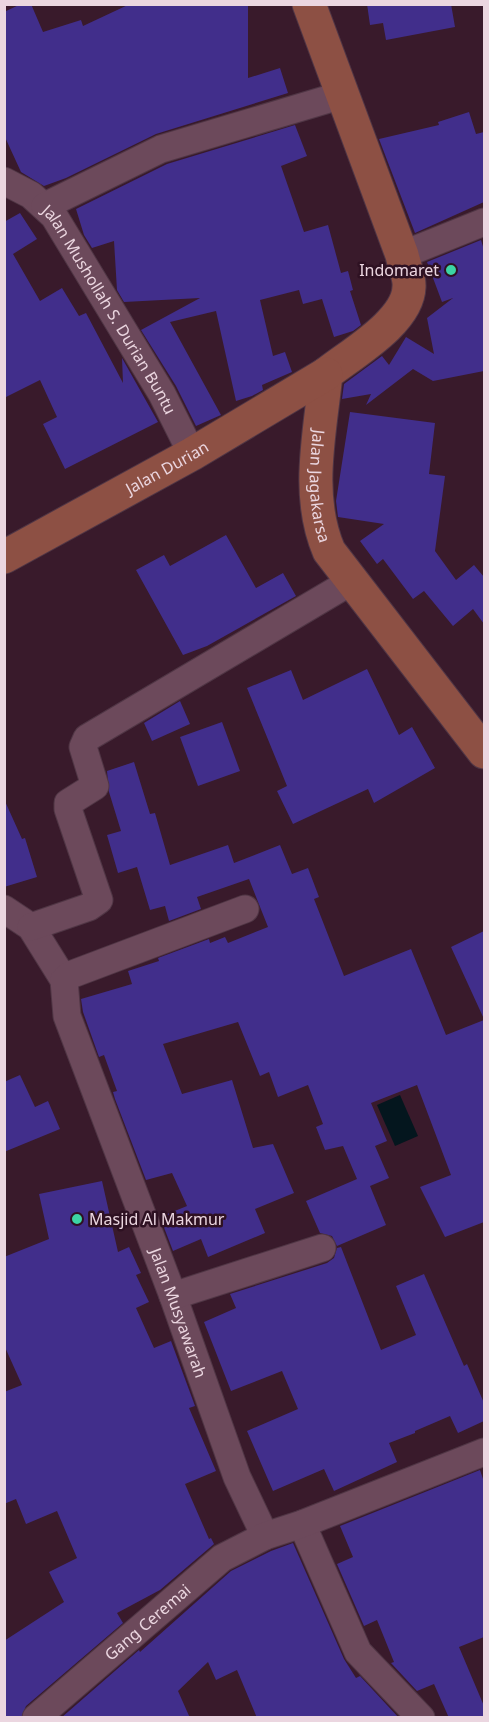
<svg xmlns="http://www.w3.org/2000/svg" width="489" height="1722" font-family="'Noto Sans',sans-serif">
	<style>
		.water { fill: #04161e }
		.building { fill: #412e8b }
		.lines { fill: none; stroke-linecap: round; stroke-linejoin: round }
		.minor-casing { stroke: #503645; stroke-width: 29 }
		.secondary-casing { stroke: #503645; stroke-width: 35 }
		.minor { stroke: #6c495b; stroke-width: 27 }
		.secondary { stroke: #8d5044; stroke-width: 33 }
		.poi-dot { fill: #3cd4a4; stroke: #2e1122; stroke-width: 2 }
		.labels { text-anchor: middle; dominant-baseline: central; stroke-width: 5; stroke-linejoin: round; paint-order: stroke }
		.poi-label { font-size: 16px; fill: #ebd6e0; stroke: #2e1122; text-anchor: end }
		.street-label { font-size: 16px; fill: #ebd6e0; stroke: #2e1122 }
	</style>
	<rect width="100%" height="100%" fill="#391a2b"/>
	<path class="water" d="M 400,1095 L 418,1136 L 395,1146 L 377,1105 Z"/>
	<path class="building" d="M 21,4 L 31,4 L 43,32 L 81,20 L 83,26 L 130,4 L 248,4 L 248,78 L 280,68 L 288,93 L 156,134 L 66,178 L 44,186 L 21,172 L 4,135 L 4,12 Z
		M 367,4 L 451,4 L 455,27 L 386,40 L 383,23 L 370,25 Z
		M 469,112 L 476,134 L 484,132 L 484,202 L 415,233 L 379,139 L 439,125 L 438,122 Z
		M 295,125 L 307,156 L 281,166 L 304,232 L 328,225 L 341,273 L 348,271 L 353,290 L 350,291 L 361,325 L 353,331 L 334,337 L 322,299 L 303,304 L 299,290 L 260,300 L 273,356 L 285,352 L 292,372 L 262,385 L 263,390 L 252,396 L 236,401 L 216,311 L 170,322 L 221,415 L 196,426 L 176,386 L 141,330 L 200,298 L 124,302 L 117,290 L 114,241 L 92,248 L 84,235 L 76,209 L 167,164 Z
		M 20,213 L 37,239 L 13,254 L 40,301 L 62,288 L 79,316 L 86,313 L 123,383 L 122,358 L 158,422 L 65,469 L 43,424 L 57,417 L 40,380 L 4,398 L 4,222 Z
		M 481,240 L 484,250 L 484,371 L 433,381 L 413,369 L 366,405 L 371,394 L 342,399 L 344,384 L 382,356 L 389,365 L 406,337 L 434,354 L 427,318 L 453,298 L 442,302 L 427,262 Z
		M 350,412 L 435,423 L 429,474 L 445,476 L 435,551 L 456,580 L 474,565 L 484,577 L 484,624 L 473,609 L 453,626 L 424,591 L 413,599 L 383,559 L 377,564 L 360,541 L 384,524 L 338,517 L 336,501 Z
		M 226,535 L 256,588 L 283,573 L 296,596 L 207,646 L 183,655 L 136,570 L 164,555 L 170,566 Z
		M 367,669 L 399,735 L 412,727 L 435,768 L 374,803 L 368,789 L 293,824 L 277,791 L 287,786 L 247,688 L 291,670 L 303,700 Z
		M 180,701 L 190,724 L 152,741 L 144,723 Z
		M 222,722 L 240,771 L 198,786 L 180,737 Z
		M 134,762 L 150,814 L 155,813 L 170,865 L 228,845 L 234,863 L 280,845 L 292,874 L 308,868 L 319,897 L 314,899 L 344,976 L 411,949 L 446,1035 L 484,1020 L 484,1222 L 445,1237 L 420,1187 L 451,1175 L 417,1085 L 371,1103 L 387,1141 L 375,1146 L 389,1178 L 370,1186 L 386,1225 L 337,1246 L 332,1236 L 320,1233 L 306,1201 L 357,1179 L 343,1146 L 325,1150 L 316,1127 L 323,1124 L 308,1085 L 278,1097 L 269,1072 L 260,1076 L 238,1022 L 163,1044 L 182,1094 L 232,1080 L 253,1148 L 273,1144 L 294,1193 L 255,1209 L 265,1233 L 208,1257 L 201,1239 L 173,1251 L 160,1217 L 187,1206 L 172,1173 L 146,1180 L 115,1099 L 113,1092 L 117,1091 L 104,1055 L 99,1057 L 83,1012 L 81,999 L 132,984 L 128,971 L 159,961 L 158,958 L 209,939 L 210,943 L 225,937 L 228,943 L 268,927 L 249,879 L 197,897 L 201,909 L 169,921 L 165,906 L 150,910 L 137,867 L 118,873 L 107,835 L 121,831 L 109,792 L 107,771 Z
		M 4,799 L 22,839 L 25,838 L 37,877 L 4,887 Z
		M 484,931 L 484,1019 L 451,947 Z
		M 20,1075 L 35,1107 L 48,1101 L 60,1129 L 4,1152 L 4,1082 Z
		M 102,1181 L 118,1252 L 129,1247 L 141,1273 L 136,1275 L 149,1302 L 136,1308 L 154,1348 L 171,1341 L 195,1406 L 189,1408 L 216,1471 L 185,1484 L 209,1539 L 211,1538 L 214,1544 L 160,1590 L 117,1613 L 123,1623 L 26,1706 L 21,1718 L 4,1718 L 4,1641 L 64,1602 L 49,1572 L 77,1558 L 57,1511 L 26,1524 L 16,1499 L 4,1504 L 4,1392 L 22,1385 L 4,1345 L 4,1257 L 49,1239 L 39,1194 Z
		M 341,1247 L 381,1350 L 416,1335 L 396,1286 L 424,1274 L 464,1366 L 467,1364 L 484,1403 L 484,1421 L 458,1433 L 450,1416 L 415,1431 L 415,1433 L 389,1443 L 397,1462 L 334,1491 L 324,1469 L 273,1491 L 247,1431 L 298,1409 L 282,1371 L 231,1391 L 204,1322 L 236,1308 L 230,1294 L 327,1263 L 334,1258 L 337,1248 Z
		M 480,1470 L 484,1482 L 484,1637 L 459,1647 L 484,1706 L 484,1718 L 449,1718 L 434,1684 L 417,1691 L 391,1663 L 394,1662 L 377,1620 L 364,1626 L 337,1564 L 353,1557 L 340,1526 Z
		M 293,1543 L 344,1659 L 356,1678 L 360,1676 L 399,1718 L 257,1718 L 237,1670 L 216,1680 L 208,1662 L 178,1691 L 190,1718 L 61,1718 L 139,1650 L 140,1652 L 231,1571 L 271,1551 Z"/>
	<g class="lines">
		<defs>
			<g id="minor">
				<path id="s1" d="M 4,181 L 31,195 L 54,216 L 162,394 L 192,454"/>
				<path d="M 45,206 L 161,149 L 342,95"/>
				<path d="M 402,255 L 484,222"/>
				<path d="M 4,909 L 31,927 L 64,980"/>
				<path id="s2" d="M 245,909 L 70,975 L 64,980 L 67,1016 L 173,1296 L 237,1477 L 265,1536"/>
				<path d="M 31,927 L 89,907 L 99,900 L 68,809 L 68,803 L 95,786 L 83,747 L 87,738 L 352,581"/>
				<path d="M 173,1296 L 322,1248"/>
				<path d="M 302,1524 L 358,1652 L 421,1718"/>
				<path id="s3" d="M 36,1718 L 222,1558 L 265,1536 L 302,1524 L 484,1452"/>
			</g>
			<g id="secondary">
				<path id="s4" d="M 309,4 L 402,255 C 404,265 410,278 409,287 C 408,322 351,354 326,374 C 320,433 305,495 329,551 L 484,752"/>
				<path id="s5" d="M 4,557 L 192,454 L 326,374"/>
			</g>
		</defs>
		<use href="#minor" class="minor-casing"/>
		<use href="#secondary" class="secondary-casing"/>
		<use href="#minor" class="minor"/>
		<use href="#secondary" class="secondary"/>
	</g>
	<g class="poi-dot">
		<circle cx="451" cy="270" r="6"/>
		<circle cx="77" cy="1219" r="6"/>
	</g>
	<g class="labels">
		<g class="poi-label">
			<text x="439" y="270">Indomaret</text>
			<text x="89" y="1219" text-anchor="start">Masjid Al Makmur</text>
		</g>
		<g class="street-label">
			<text stroke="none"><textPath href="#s1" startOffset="170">Jalan Mushollah S. Durian Buntu</textPath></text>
			<text stroke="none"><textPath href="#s5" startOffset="186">Jalan Durian</textPath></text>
			<text stroke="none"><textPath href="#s4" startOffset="537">Jalan Jagakarsa</textPath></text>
			<text stroke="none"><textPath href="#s2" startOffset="548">Jalan Musyawarah</textPath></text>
			<text stroke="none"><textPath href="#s3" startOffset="147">Gang Ceremai</textPath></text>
		</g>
	</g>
	<rect width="489" height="1722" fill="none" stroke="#ebd6e0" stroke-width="12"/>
</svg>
